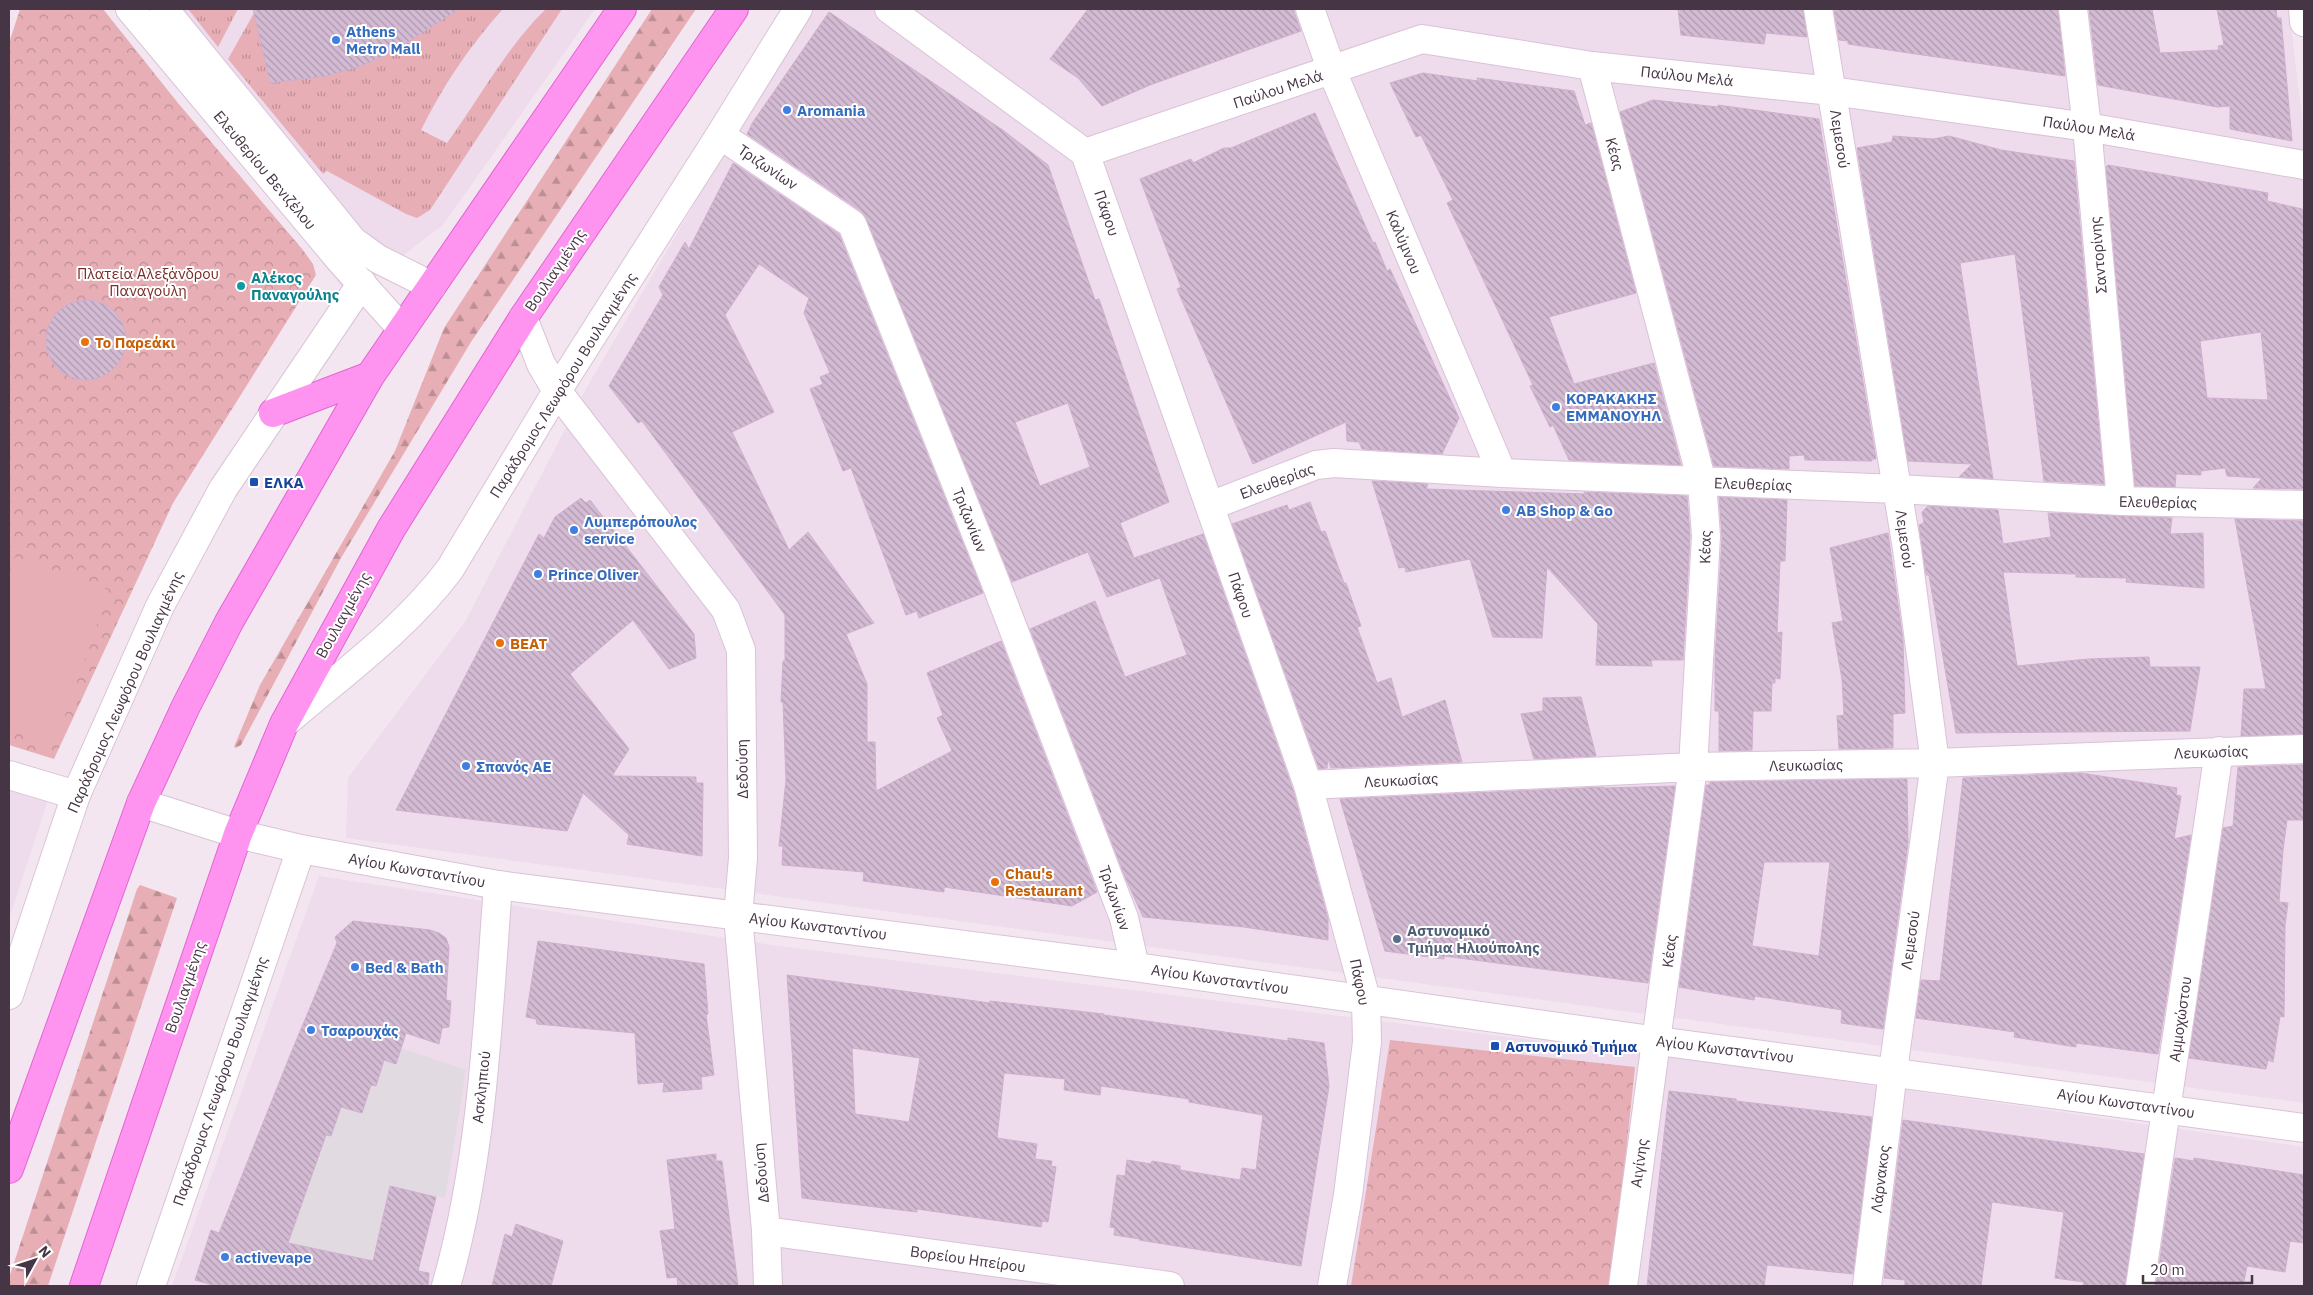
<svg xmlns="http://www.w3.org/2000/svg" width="2313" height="1295" font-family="'IBM Plex Sans',sans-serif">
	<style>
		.residential { fill: #eedbec }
		.grass { fill: url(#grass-tufts) }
		.forest { fill: url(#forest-firs) }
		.park { fill: url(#park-crowns) }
		.garden { fill: #e7afb5 }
		.parking { fill: #e1dbe1 }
		.building { fill: url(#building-back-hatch); stroke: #cfafce; fill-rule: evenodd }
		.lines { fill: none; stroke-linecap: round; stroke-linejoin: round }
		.minor-casing { stroke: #d9c3d7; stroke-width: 30 }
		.tertiary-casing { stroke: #d9c3d7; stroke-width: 30 }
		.primary-casing { stroke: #e364d3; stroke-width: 30 }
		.minor { stroke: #fff; stroke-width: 28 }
		.tertiary { stroke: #fff; stroke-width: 28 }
		.primary { stroke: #fe94ef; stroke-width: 28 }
		.shop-dot { fill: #3f7fe0; stroke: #fff; stroke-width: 2 }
		.culture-dot { fill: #0f9aa8; stroke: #fff; stroke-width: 2 }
		.food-dot { fill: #e8710a; stroke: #fff; stroke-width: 2 }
		.transit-dot { fill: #1a4fb4; stroke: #fff; stroke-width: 2 }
		.service-dot { fill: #5c6f8a; stroke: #fff; stroke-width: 2 }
		.labels { text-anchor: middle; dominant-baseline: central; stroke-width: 4; stroke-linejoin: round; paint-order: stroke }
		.shop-label { font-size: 15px; font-weight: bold; fill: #366cbe; stroke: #fff; text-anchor: start }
		.street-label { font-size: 15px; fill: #463545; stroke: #fff }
		.park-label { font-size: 15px; fill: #772d29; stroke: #fff }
		.culture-label { font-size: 15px; font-weight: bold; fill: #0d838f; stroke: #fff; text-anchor: start }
		.food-label { font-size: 15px; font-weight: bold; fill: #c56008; stroke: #fff; text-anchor: start }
		.transit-label { font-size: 15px; font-weight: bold; fill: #164399; stroke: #fff; text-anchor: start }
		.service-label { font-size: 15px; font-weight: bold; fill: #4e5e75; stroke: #fff; text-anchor: start }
	</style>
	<defs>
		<pattern id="grass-tufts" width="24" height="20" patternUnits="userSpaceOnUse" patternTransform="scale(1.25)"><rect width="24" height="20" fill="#e7afb5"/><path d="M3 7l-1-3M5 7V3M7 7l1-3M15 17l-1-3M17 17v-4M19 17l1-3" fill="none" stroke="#bd8f95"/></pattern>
		<pattern id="forest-firs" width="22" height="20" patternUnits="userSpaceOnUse" patternTransform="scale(1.25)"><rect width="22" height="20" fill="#e7afb5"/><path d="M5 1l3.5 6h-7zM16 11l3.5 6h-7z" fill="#bd8f95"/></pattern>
		<pattern id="park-crowns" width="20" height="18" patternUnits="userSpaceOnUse" patternTransform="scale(1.25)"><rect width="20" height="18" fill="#e7afb5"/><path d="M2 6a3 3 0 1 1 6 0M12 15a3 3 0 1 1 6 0" fill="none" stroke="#bd8f95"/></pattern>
		<pattern id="building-back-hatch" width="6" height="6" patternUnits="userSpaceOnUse" patternTransform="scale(1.25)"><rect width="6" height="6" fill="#d4bbd4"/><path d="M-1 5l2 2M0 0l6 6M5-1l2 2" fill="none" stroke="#ae99ae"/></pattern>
	</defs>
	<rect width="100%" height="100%" fill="#f3e6f1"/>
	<path class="residential" d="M 117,9 L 595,9 L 443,225 L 349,296 L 197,105 Z
		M 809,9 L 2289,9 L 2304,135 L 2304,1103 L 346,838 L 348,778 L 465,622 L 588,385 Z
		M 9,788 L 48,800 L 9,919 Z
		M 319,876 L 779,946 L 1717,1063 L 2304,1147 L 2304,1286 L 172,1286 Z"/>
	<path class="grass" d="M 188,9 L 238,9 L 218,47 Z
		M 451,9 L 503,9 C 471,44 442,87 421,130 L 447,143 C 478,101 508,45 546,9 L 562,9 L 430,210 L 417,218 L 406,214 L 327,171 L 323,174 L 228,59 L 254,13 L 271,83 C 350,72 390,63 451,9 Z"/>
	<path class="forest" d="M 652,9 L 696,9 L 471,342 L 341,558 L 241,745 L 236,748 L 234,747 L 236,742 L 260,685 L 395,451 L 444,328 Z
		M 140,885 L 177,898 L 48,1286 L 9,1286 L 9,1278 L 137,889 Z"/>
	<path class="park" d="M 20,9 L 103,9 L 178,103 L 303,250 L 313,264 L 316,275 L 173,503 L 54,759 L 9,745 L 9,43 Z
		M 1390,1040 L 1635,1067 L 1612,1286 L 1351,1286 Z"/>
	<path class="garden" d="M 15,557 L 109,590 L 55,744 L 9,728 L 9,576 Z"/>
	<path class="parking" d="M 401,1048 L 466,1070 L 445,1198 L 390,1186 L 372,1261 L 288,1243 L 326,1135 L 331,1136 L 341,1107 L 362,1112 L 371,1085 L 376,1086 L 384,1060 L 396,1064 Z"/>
	<path class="building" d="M 253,9 L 459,9 L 396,50 L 361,66 L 327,76 L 270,83 Z
		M 1088,9 L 1293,9 L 1301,31 L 1150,85 L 1102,106 L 1078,78 L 1050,59 Z
		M 1678,9 L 1803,9 L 1807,37 L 1766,33 L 1764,44 L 1681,35 Z
		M 1834,9 L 2058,9 L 2065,76 L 1848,44 L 1848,41 L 1839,40 Z
		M 2089,9 L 2152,9 L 2160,53 L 2219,50 L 2218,46 L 2224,45 L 2217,9 L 2276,9 L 2277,18 L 2281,18 L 2292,141 L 2230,129 L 2230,106 L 2217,107 L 2098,85 Z
		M 829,12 L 1004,131 L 1048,165 L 1095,300 L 1099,299 L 1169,502 L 1120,523 L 1134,558 L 1203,534 L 1293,790 L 1328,919 L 1328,940 L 1244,927 L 1143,917 L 1125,877 L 1030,629 L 1095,601 L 1125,677 L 1187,655 L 1160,578 L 1107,597 L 1088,552 L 1012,582 L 866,218 L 861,211 L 747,134 L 753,122 ZM 1068,403 L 1090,467 L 1040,486 L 1015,422 Z
		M 1423,73 L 1478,81 L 1477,78 L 1574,91 L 1585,125 L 1591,123 L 1636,293 L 1549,317 L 1574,384 L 1654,363 L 1681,465 L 1569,460 L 1553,425 L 1550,427 L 1530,386 L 1533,385 L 1447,203 L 1453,200 L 1421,135 L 1416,137 L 1390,83 Z
		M 1653,100 L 1718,107 L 1718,105 L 1819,119 L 1876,459 L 1871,459 L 1872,461 L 1805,460 L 1804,455 L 1789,456 L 1789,469 L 1714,466 L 1620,112 Z
		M 1315,113 L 1373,243 L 1375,242 L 1387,271 L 1390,269 L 1459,418 L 1442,454 L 1362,449 L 1359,442 L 1347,441 L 1346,422 L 1253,464 L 1177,289 L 1181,287 L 1140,179 L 1191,159 L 1193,163 L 1224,148 L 1231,148 Z
		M 1893,136 L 1933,139 L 1949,136 L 2001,150 L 2074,161 L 2104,484 L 2044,481 L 2015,254 L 1960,263 L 1993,479 L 1959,477 L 1972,464 L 1908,461 L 1857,148 L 1892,142 Z
		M 733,163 L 839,234 L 983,593 L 919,618 L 917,611 L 906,615 L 851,468 L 843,471 L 810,389 L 823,384 L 820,377 L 830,373 L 804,313 L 809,298 L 759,264 L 725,315 L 774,412 L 732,432 L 789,550 L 808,532 L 874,623 L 846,634 L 867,684 L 867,742 L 875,742 L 876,791 L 952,751 L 937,718 L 943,715 L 927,673 L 1001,641 L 1097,892 L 1072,906 L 944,887 L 944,892 L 863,881 L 864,872 L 782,865 L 783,846 L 779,846 L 786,780 L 783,702 L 781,702 L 783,661 L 785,661 L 785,615 L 642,421 L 638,423 L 609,386 L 663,295 L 659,287 L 685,242 L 689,249 Z
		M 2108,165 L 2268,193 L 2267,201 L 2302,209 L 2304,226 L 2304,489 L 2253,488 L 2262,478 L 2227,476 L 2225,468 L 2201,471 L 2201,475 L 2176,474 L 2175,487 L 2135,486 L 2106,167 ZM 2261,332 L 2268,400 L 2207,398 L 2200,341 Z
		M46 340a40 40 0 1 1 80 0a40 40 0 1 1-80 0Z
		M 1372,481 L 1428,484 L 1426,489 L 1455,490 L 1585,494 L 1584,492 L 1687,496 L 1690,536 L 1683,660 L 1651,660 L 1652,666 L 1596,665 L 1598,624 L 1547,567 L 1542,638 L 1493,637 L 1470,559 L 1406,572 L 1405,567 L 1399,568 Z
		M 1719,497 L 1787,500 L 1785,561 L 1780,561 L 1777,633 L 1782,632 L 1780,679 L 1775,678 L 1775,683 L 1772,683 L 1771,711 L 1753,711 L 1752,750 L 1719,751 L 1719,711 L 1715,711 L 1715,660 L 1722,537 Z
		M 581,498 L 586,503 L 590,500 L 694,634 L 696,658 L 669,669 L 633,620 L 570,674 L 629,749 L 612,776 L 696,777 L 696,783 L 703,783 L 702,856 L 627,844 L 629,835 L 583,793 L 567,831 L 396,810 L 539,534 L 544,538 L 555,517 Z
		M 1310,502 L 1321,532 L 1325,531 L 1344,583 L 1346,583 L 1361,626 L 1357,627 L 1377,683 L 1391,678 L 1402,717 L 1445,700 L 1462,762 L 1331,768 L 1328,758 L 1327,768 L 1319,769 L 1232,524 L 1287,505 L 1289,510 Z
		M 1928,506 L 1998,510 L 2003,544 L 2051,537 L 2048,513 L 2172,518 L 2170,534 L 2203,533 L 2204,588 L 2126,582 L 2127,578 L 2076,577 L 2076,574 L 2003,572 L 2017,666 L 2088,659 L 2149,657 L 2150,667 L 2200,667 L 2190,731 L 1956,733 L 1929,575 L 1926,575 L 1919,525 L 1924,523 L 1922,512 Z
		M 2235,519 L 2304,521 L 2304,734 L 2241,736 L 2244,689 L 2266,689 Z
		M 1888,533 L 1903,640 L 1905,713 L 1893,714 L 1893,748 L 1839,749 L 1837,716 L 1844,715 L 1842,679 L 1832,623 L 1843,621 L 1830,548 Z
		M 1581,697 L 1596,756 L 1534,759 L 1521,714 L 1543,711 L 1543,698 Z
		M 2304,765 L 2304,820 L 2287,820 L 2283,850 L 2279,902 L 2288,903 L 2285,925 L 2284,1017 L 2280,1016 L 2273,1062 L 2268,1060 L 2266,1069 L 2189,1058 L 2223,828 L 2233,826 L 2238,767 Z
		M 2081,773 L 2177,788 L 2176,795 L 2181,796 L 2174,839 L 2191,835 L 2158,1054 L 2076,1043 L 2076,1047 L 2014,1037 L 2015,1032 L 1916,1018 L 1921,980 L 1940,981 L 1963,778 Z
		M 1907,779 L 1908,843 L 1883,1029 L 1841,1023 L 1842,1010 L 1755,996 L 1754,1000 L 1679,987 L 1706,785 L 1710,785 L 1710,782 ZM 1764,862 L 1830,862 L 1819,956 L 1752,946 Z
		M 1675,786 L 1648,983 L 1444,956 L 1444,959 L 1385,951 L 1340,799 L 1604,787 L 1604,788 Z
		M 353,921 L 430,930 L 439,933 L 446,938 L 449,947 L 446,1000 L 451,1001 L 449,1027 L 442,1028 L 439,1044 L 406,1033 L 396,1064 L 384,1060 L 376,1086 L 371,1085 L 362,1113 L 341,1107 L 331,1136 L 326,1135 L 288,1243 L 373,1261 L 390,1186 L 436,1197 L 418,1271 L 429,1273 L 428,1286 L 216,1286 L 195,1280 L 211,1230 L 219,1233 L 291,1053 L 337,943 L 335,937 Z
		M 538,941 L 704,964 L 708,1014 L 706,1015 L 714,1075 L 701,1077 L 702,1089 L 663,1092 L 664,1082 L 638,1084 L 635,1033 L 537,1024 L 536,1019 L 526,1017 Z
		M 787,975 L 990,1003 L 990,1001 L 1104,1014 L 1104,1015 L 1288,1041 L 1288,1038 L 1324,1043 L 1329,1086 L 1301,1266 L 1139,1240 L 1140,1239 L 1114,1235 L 1115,1228 L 1110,1227 L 1117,1175 L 1125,1176 L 1127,1160 L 1151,1164 L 1152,1161 L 1180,1166 L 1180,1170 L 1240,1180 L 1242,1168 L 1256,1170 L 1263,1115 L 1189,1102 L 1189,1099 L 1101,1086 L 1100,1095 L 1064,1090 L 1065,1079 L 1004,1073 L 997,1138 L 1037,1144 L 1035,1159 L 1052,1161 L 1051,1166 L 1056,1167 L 1048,1222 L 1042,1221 L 1041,1227 L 917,1209 L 917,1212 L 802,1198 ZM 852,1048 L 920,1058 L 909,1122 L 855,1114 Z
		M 1669,1091 L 1736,1099 L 1736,1101 L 1872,1117 L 1853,1274 L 1767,1265 L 1764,1286 L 1647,1286 Z
		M 1903,1120 L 2144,1154 L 2125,1286 L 2083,1286 L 2084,1282 L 2055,1278 L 2064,1212 L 1992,1202 L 1981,1286 L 1905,1286 L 1905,1280 L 1884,1278 Z
		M 716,1154 L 716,1161 L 722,1161 L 738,1286 L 678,1286 L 677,1277 L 667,1278 L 660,1231 L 675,1229 L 667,1160 Z
		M 2175,1158 L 2194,1161 L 2194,1158 L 2304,1175 L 2304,1243 L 2290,1241 L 2285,1272 L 2247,1266 L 2243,1286 L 2156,1286 Z
		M 516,1224 L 563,1241 L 551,1286 L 492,1286 L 505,1234 L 512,1237 Z"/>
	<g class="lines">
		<defs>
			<path id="minor" d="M 130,9 L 340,260 L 402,329
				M 164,9 L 353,241 L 378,259 L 432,286
				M 889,9 L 1085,153 L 1308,785 L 1366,999 L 1367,1042 L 1348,1195 L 1332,1286
				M 1310,9 L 1332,71 L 1502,473
				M 1818,9 L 1907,549 L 1935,763 L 1893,1071 L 1867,1286
				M 2073,9 L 2087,127 L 2121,501
				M 2303,9 L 2304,22
				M 1592,66 L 1702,482 L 1706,536 L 1693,767 L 1623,1286
				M 720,135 L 852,224 L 993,576 L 1124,918 L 1135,967
				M 1085,153 L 1422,39 L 1592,66 L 1832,91 L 2087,127 L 2304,165
				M 523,318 L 541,364 L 557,391 L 726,610 L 741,650 L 743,858 L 738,916 L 766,1231 L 768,1286
				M 1210,506 L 1316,465 L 1334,463 L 1502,473 L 1897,489 L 2121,501 L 2304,505
				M 285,723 C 342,674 405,629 450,569 L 557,391 L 720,135 L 798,9
				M 9,775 L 76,795
				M 1308,785 L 1693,767 L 1935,763 L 2304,749
				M 766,1231 L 1170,1286
				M 446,1286 C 483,1158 488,1017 498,885
				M 2140,1286 L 2219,751"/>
			<path id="tertiary" d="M 141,803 L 238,834 L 301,849 L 498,885 L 1135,967 L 1658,1041 L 2304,1128
				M 9,995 L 76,795 L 160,606 L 223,489 L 362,283
				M 151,1286 L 301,849"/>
			<path id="primary" d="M 273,413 L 370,376
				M 9,1169 L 141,803 L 186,706 L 229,622 L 370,376 L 622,9
				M 84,1286 L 238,834 L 284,724 L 391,529 L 523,318 L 734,9"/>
		</defs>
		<use href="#minor" class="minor-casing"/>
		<use href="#tertiary" class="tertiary-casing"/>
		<use href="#primary" class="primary-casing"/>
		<use href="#minor" class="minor"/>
		<use href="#tertiary" class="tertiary"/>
		<use href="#primary" class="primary"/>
	</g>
	<g class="shop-dot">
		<circle cx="336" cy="40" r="5"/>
		<circle cx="787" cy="110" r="5"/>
		<circle cx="1556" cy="407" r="5"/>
		<circle cx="1506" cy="510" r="5"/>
		<circle cx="574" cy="530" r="5"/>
		<circle cx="538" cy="574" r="5"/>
		<circle cx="466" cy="766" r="5"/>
		<circle cx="355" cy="967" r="5"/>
		<circle cx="311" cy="1030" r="5"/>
		<circle cx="225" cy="1257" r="5"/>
	</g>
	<circle class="culture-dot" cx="241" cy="286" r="5"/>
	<g class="food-dot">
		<circle cx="85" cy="342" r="5"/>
		<circle cx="500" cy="643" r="5"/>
		<circle cx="995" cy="882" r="5"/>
	</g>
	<g class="transit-dot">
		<rect x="249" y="477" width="10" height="10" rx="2.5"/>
		<rect x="1490" y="1041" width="10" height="10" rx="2.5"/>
	</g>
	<circle class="service-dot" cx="1397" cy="939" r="5"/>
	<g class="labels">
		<g class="shop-label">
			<text x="346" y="31">Athens<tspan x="346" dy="17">Metro Mall</tspan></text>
			<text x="797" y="110">Aromania</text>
			<text x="1566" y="398">ΚΟΡΑΚΑΚΗΣ<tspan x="1566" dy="17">ΕΜΜΑΝΟΥΗΛ</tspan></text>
			<text x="1516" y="510">ΑΒ Shop &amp; Go</text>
			<text x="584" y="521">Λυμπερόπουλος<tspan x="584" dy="17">service</tspan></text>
			<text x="548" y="574">Prince Oliver</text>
			<text x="476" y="766">Σπανός ΑΕ</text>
			<text x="365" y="967">Bed &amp; Bath</text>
			<text x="321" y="1030">Τσαρουχάς</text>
			<text x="235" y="1257">activevape</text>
		</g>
		<g class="street-label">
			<text transform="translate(1687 76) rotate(6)">Παύλου Μελά</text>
			<text transform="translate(1278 89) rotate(-18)">Παύλου Μελά</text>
			<text transform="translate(2089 128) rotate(9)">Παύλου Μελά</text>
			<text transform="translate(1840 139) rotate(81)">Λεμεσού</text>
			<text transform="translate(1615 154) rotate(75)">Κέας</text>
			<text transform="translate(768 167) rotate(34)">Τριζωνίων</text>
			<text transform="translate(265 170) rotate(50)">Ελευθερίου Βενιζέλου</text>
			<text transform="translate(1107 213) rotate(71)">Πάφου</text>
			<text transform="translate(1404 242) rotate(67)">Καλύμνου</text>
			<text transform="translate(2098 255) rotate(-95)">Σαντορίνης</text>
			<text transform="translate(555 270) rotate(-56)">Βουλιαγμένης</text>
			<text transform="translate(563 385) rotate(-58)">Παράδρομος Λεωφόρου Βουλιαγμένης</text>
			<text transform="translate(1277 481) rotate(-20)">Ελευθερίας</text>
			<text transform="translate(1753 484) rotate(2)">Ελευθερίας</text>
			<text transform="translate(2158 502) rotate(1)">Ελευθερίας</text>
			<text transform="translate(970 520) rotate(68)">Τριζωνίων</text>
			<text transform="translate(1905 539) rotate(82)">Λεμεσού</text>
			<text transform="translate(1705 547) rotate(-89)">Κέας</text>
			<text transform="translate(1241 595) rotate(71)">Πάφου</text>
			<text transform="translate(343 615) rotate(-61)">Βουλιαγμένης</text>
			<text transform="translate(125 692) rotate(-66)">Παράδρομος Λεωφόρου Βουλιαγμένης</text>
			<text transform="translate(2211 752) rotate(-2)">Λευκωσίας</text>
			<text transform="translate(1806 765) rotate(-1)">Λευκωσίας</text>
			<text transform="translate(742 769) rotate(-91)">Δεδούση</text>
			<text transform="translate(1401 780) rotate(-3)">Λευκωσίας</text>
			<text transform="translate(417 870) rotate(10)">Αγίου Κωνσταντίνου</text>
			<text transform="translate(1115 898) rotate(71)">Τριζωνίων</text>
			<text transform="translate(818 926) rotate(7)">Αγίου Κωνσταντίνου</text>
			<text transform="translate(1910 940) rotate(-82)">Λεμεσού</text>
			<text transform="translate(1669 951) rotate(-83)">Κέας</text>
			<text transform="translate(1220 979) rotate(8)">Αγίου Κωνσταντίνου</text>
			<text transform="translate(1360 982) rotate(78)">Πάφου</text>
			<text transform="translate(185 987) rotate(-71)">Βουλιαγμένης</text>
			<text transform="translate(2180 1019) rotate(-82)">Αμμοχώστου</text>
			<text transform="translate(1725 1049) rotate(7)">Αγίου Κωνσταντίνου</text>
			<text transform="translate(220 1081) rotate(-71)">Παράδρομος Λεωφόρου Βουλιαγμένης</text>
			<text transform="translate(481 1087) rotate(-84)">Ασκληπιού</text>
			<text transform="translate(2126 1103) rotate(8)">Αγίου Κωνσταντίνου</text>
			<text transform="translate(1639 1163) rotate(-82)">Αιγίνης</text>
			<text transform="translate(761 1173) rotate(-95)">Δεδούση</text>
			<text transform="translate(1880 1179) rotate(-83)">Λάρνακος</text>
			<text transform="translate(968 1259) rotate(8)">Βορείου Ηπείρου</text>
		</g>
		<g class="park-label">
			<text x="148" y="273">Πλατεία Αλεξάνδρου<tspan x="148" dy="17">Παναγούλη</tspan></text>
		</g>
		<g class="culture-label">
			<text x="251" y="277">Αλέκος<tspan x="251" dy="17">Παναγούλης</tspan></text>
		</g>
		<g class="food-label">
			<text x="95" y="342">Το Παρεάκι</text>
			<text x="510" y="643">ΒΕΑΤ</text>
			<text x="1005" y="873">Chau's<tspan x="1005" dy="17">Restaurant</tspan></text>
		</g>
		<g class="transit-label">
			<text x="264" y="482">ΕΛΚΑ</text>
			<text x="1505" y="1046">Αστυνομικό Τμήμα</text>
		</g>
		<g class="service-label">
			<text x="1407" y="930">Αστυνομικό<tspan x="1407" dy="17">Τμήμα Ηλιούπολης</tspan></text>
		</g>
	</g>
	<rect width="2313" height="1295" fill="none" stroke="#463545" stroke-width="20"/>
	<g transform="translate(35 1260) rotate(50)" stroke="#ffffff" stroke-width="4" paint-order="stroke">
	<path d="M0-4L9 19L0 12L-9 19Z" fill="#463545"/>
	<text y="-8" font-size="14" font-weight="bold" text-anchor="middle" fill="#463545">N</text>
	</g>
	<path d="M2143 1275v8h109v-8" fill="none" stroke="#463545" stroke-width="2.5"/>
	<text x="2150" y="1275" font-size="15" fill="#463545" stroke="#ffffff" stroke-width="4" paint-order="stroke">20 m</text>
</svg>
